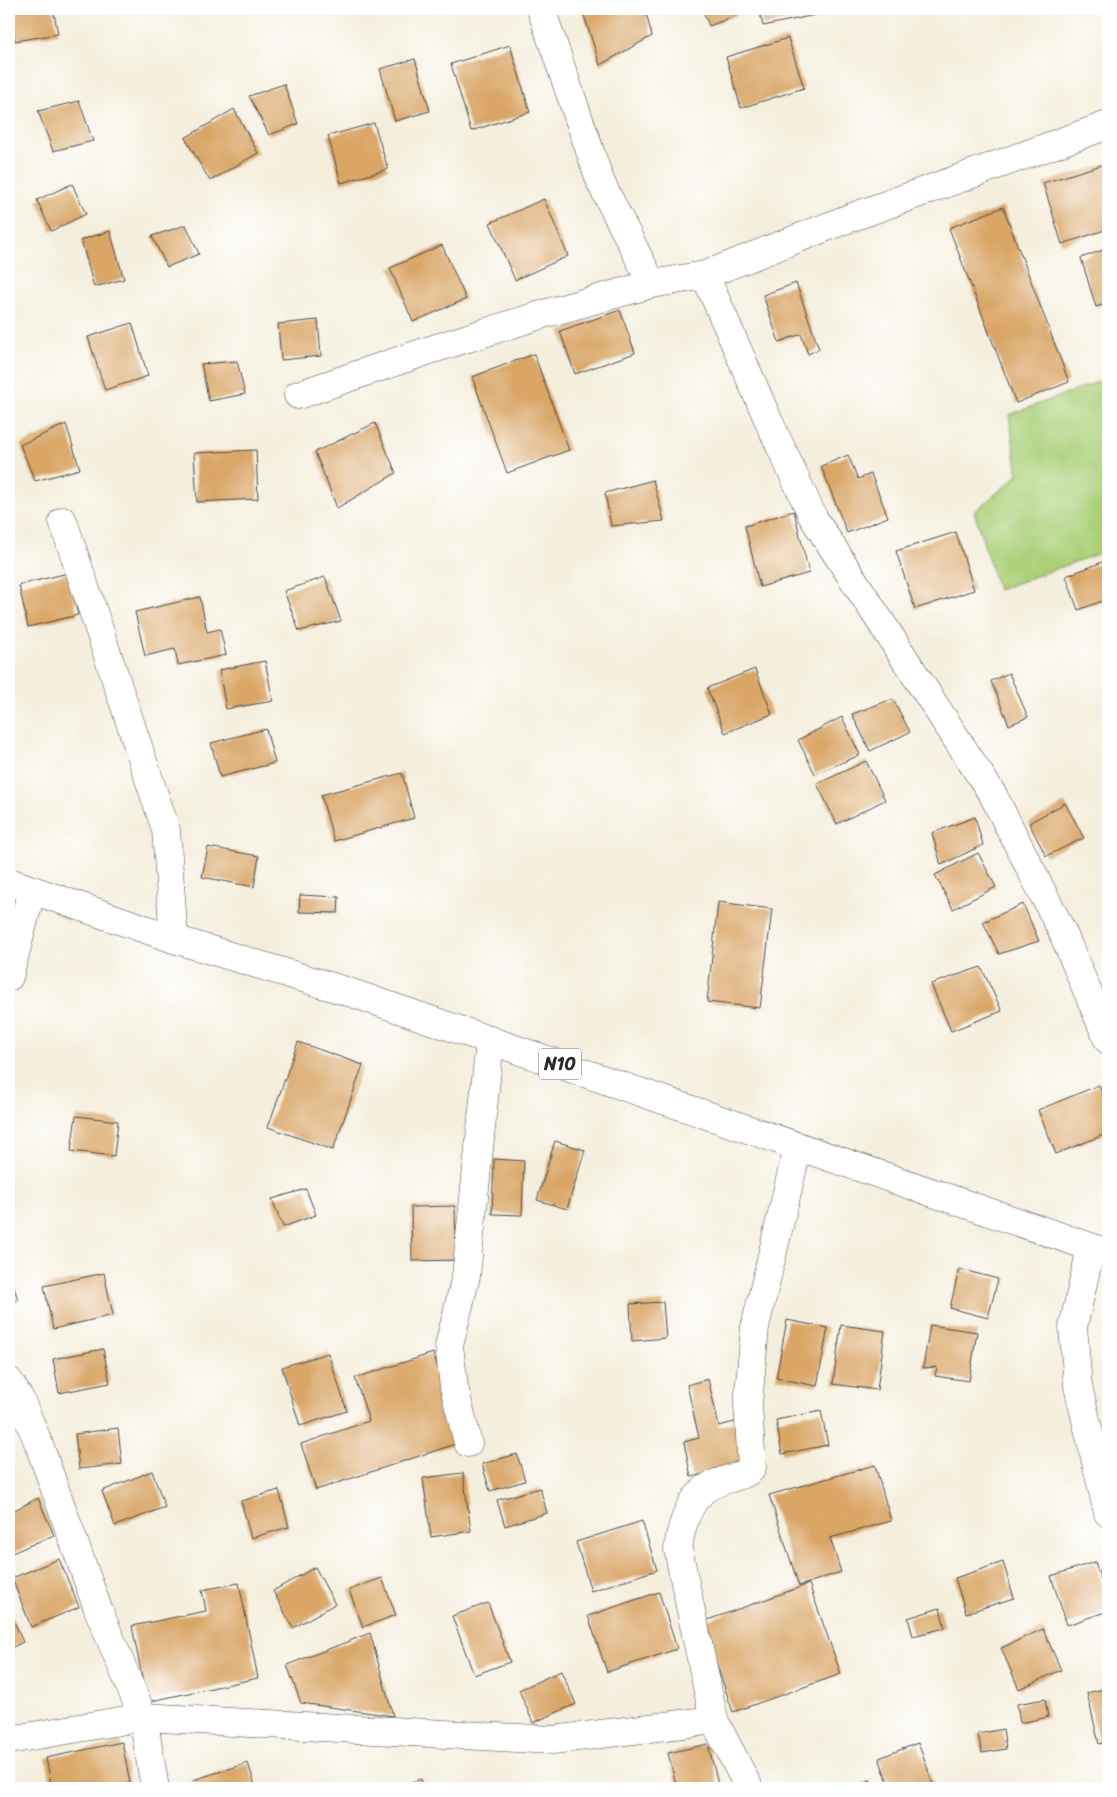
<svg xmlns="http://www.w3.org/2000/svg" width="1117" height="1797" font-family="Sriracha,sans-serif">
	<style>
		.green { fill: #abd079; stroke: #6b7e52 }
		.building { fill: #d9a666 }
		.lines { fill: none; stroke-linecap: round; stroke-linejoin: round }
		.minor-casing { stroke: #494846; stroke-width: 29 }
		.primary-casing { stroke: #494846; stroke-width: 29 }
		.minor { stroke: #fff; stroke-width: 28 }
		.primary { stroke: #fff; stroke-width: 28 }
		.labels { text-anchor: middle; dominant-baseline: central; stroke-width: 4; stroke-linejoin: round; paint-order: stroke }
		.shield { fill: #fff; stroke: #6b6b6b; stroke-width: 1 }
		.shield-label { font-size: 18px; font-weight: bold; fill: #2b2b2b }
	</style>
	<rect width="100%" height="100%" fill="#fff"/>
	<filter id="ink" filterUnits="userSpaceOnUse"><feTurbulence type="fractalNoise" baseFrequency=".02" numOctaves="2"/><feDisplacementMap in="SourceGraphic" scale="10" xChannelSelector="R" yChannelSelector="G"/><feConvolveMatrix kernelMatrix="1 2 1 2 8 2 1 2 1" color-interpolation-filters="sRGB"/></filter>
	<filter id="wash" filterUnits="userSpaceOnUse"><feTurbulence type="fractalNoise" baseFrequency=".0096" numOctaves="4" result="noise"/><feDisplacementMap in="SourceGraphic" scale="20" xChannelSelector="R" yChannelSelector="G"/><feGaussianBlur stdDeviation="1.12" result="paint"/><feColorMatrix in="noise" values="0 0 0 0 0 0 0 0 0 0 0 0 0 0 0 0 0 1.4 0 .05"/><feComposite in="paint" operator="in"/></filter>
	<g filter="url(#wash)">
		<rect width="100%" height="100%" fill="#f4eedc"/>
		<path class="green" d="M 1108,378 L 1108,550 L 998,590 L 974,512 L 1018,475 L 1009,415 Z"/>
		<g id="blocks">
			<path class="building" d="M 9,9 L 53,9 L 58,34 L 15,41 Z
				M 582,9 L 645,9 L 652,36 L 600,65 Z
				M 702,9 L 735,9 L 737,15 L 709,26 Z
				M 759,9 L 828,9 L 829,12 L 763,26 Z
				M 788,38 L 804,88 L 741,108 L 726,57 Z
				M 510,45 L 530,112 L 471,131 L 451,64 Z
				M 415,59 L 430,111 L 395,121 L 380,69 Z
				M 284,84 L 298,124 L 269,135 L 249,96 Z
				M 79,101 L 93,141 L 53,151 L 38,111 Z
				M 234,109 L 258,153 L 210,181 L 185,138 Z
				M 374,123 L 388,169 L 341,183 L 328,136 Z
				M 1108,163 L 1108,229 L 1062,244 L 1043,183 Z
				M 72,184 L 86,214 L 51,231 L 37,200 Z
				M 544,199 L 568,256 L 515,280 L 490,223 Z
				M 1003,207 L 1069,382 L 1016,403 L 949,228 Z
				M 9,222 L 14,236 L 9,237 Z
				M 186,225 L 199,254 L 167,267 L 152,236 Z
				M 110,231 L 124,279 L 94,287 L 81,240 Z
				M 442,245 L 466,299 L 413,322 L 390,268 Z
				M 1108,248 L 1108,303 L 1096,307 L 1081,258 Z
				M 796,283 L 819,349 L 808,354 L 801,334 L 779,342 L 763,295 Z
				M 620,310 L 635,353 L 575,374 L 560,331 Z
				M 318,320 L 321,356 L 281,360 L 278,324 Z
				M 132,323 L 148,376 L 105,390 L 88,337 Z
				M 534,354 L 569,450 L 507,473 L 472,377 Z
				M 237,361 L 245,394 L 209,401 L 201,364 Z
				M 375,423 L 396,473 L 337,508 L 315,452 Z
				M 66,424 L 80,469 L 35,481 L 20,445 Z
				M 256,450 L 258,499 L 197,502 L 194,453 Z
				M 848,455 L 858,479 L 871,474 L 888,517 L 847,533 L 821,466 Z
				M 9,477 L 14,499 L 9,500 Z
				M 653,480 L 664,521 L 611,526 L 605,493 Z
				M 794,511 L 809,573 L 760,587 L 745,526 Z
				M 956,532 L 974,590 L 915,609 L 896,551 Z
				M 1108,560 L 1108,599 L 1078,610 L 1066,576 Z
				M 68,573 L 78,615 L 28,627 L 19,585 Z
				M 325,577 L 341,621 L 299,631 L 284,591 Z
				M 200,597 L 207,632 L 220,629 L 226,655 L 178,665 L 175,649 L 145,656 L 135,612 Z
				M 265,661 L 273,701 L 226,709 L 219,670 Z
				M 755,669 L 772,714 L 725,733 L 707,688 Z
				M 1009,673 L 1028,717 L 1009,725 L 991,681 Z
				M 893,699 L 910,732 L 870,751 L 852,714 Z
				M 842,717 L 860,755 L 815,774 L 798,740 Z
				M 266,729 L 275,763 L 220,777 L 211,743 Z
				M 866,761 L 885,800 L 837,824 L 817,784 Z
				M 402,773 L 414,818 L 334,841 L 321,795 Z
				M 1065,803 L 1084,838 L 1046,856 L 1029,823 Z
				M 975,817 L 983,845 L 941,865 L 932,833 Z
				M 208,847 L 259,856 L 254,887 L 202,877 Z
				M 978,853 L 996,887 L 953,909 L 935,875 Z
				M 300,895 L 339,897 L 338,913 L 299,912 Z
				M 718,902 L 772,909 L 760,1008 L 707,1002 Z
				M 1023,904 L 1039,941 L 999,954 L 983,922 Z
				M 981,967 L 1002,1011 L 951,1031 L 931,984 Z
				M 298,1042 L 363,1065 L 333,1150 L 268,1127 Z
				M 1099,1085 L 1108,1107 L 1108,1133 L 1056,1154 L 1038,1110 Z
				M 76,1116 L 118,1121 L 114,1156 L 71,1151 Z
				M 555,1141 L 585,1150 L 567,1209 L 537,1200 Z
				M 494,1159 L 524,1161 L 522,1215 L 492,1214 Z
				M 306,1189 L 316,1215 L 283,1227 L 272,1199 Z
				M 455,1206 L 456,1260 L 412,1261 L 411,1207 Z
				M 959,1269 L 998,1279 L 988,1318 L 950,1308 Z
				M 9,1271 L 18,1300 L 9,1304 Z
				M 104,1273 L 113,1315 L 53,1329 L 44,1286 Z
				M 663,1302 L 666,1338 L 632,1341 L 630,1304 Z
				M 787,1320 L 828,1328 L 817,1386 L 776,1378 Z
				M 841,1325 L 885,1331 L 877,1390 L 833,1384 Z
				M 930,1325 L 977,1332 L 969,1381 L 935,1376 L 937,1367 L 923,1368 Z
				M 103,1349 L 110,1383 L 59,1393 L 53,1359 Z
				M 328,1353 L 347,1411 L 300,1426 L 282,1367 Z
				M 433,1353 L 462,1442 L 316,1490 L 301,1444 L 369,1421 L 355,1378 Z
				M 708,1379 L 719,1426 L 738,1421 L 748,1464 L 691,1477 L 684,1442 L 699,1438 L 687,1385 Z
				M 821,1411 L 828,1445 L 782,1454 L 776,1420 Z
				M 118,1428 L 122,1464 L 79,1469 L 75,1434 Z
				M 517,1454 L 525,1481 L 490,1491 L 482,1464 Z
				M 875,1465 L 891,1521 L 830,1538 L 841,1572 L 799,1586 L 769,1495 Z
				M 152,1471 L 165,1507 L 115,1526 L 102,1491 Z
				M 463,1473 L 471,1531 L 431,1537 L 423,1478 Z
				M 540,1488 L 547,1513 L 505,1526 L 497,1500 Z
				M 279,1490 L 289,1527 L 251,1538 L 241,1501 Z
				M 38,1498 L 54,1535 L 12,1553 L 9,1548 L 9,1513 Z
				M 642,1521 L 657,1570 L 591,1591 L 576,1542 Z
				M 59,1559 L 79,1607 L 31,1627 L 12,1578 Z
				M 1003,1562 L 1014,1598 L 966,1613 L 955,1578 Z
				M 1095,1562 L 1108,1602 L 1108,1611 L 1067,1625 L 1051,1576 Z
				M 315,1567 L 335,1604 L 293,1628 L 273,1591 Z
				M 382,1578 L 396,1615 L 363,1627 L 349,1590 Z
				M 239,1583 L 258,1678 L 147,1702 L 132,1626 L 206,1611 L 202,1590 Z
				M 809,1584 L 841,1674 L 733,1712 L 702,1622 Z
				M 659,1592 L 677,1649 L 607,1672 L 588,1616 Z
				M 488,1603 L 510,1662 L 474,1675 L 452,1616 Z
				M 940,1608 L 945,1628 L 913,1636 L 908,1618 Z
				M 9,1610 L 23,1642 L 9,1649 Z
				M 1043,1629 L 1061,1670 L 1019,1689 L 1001,1648 Z
				M 370,1633 L 393,1716 L 301,1703 L 287,1665 Z
				M 561,1671 L 576,1704 L 533,1723 L 519,1690 Z
				M 1108,1688 L 1108,1741 L 1099,1744 L 1087,1693 Z
				M 1045,1699 L 1048,1717 L 1020,1723 L 1017,1704 Z
				M 1003,1729 L 1006,1749 L 982,1753 L 978,1734 Z
				M 122,1742 L 130,1783 L 109,1788 L 52,1788 L 46,1758 Z
				M 918,1743 L 933,1783 L 919,1788 L 890,1788 L 879,1758 Z
				M 708,1744 L 719,1788 L 677,1788 L 668,1753 Z
				M 248,1763 L 256,1788 L 195,1788 L 193,1780 Z
				M 421,1779 L 424,1788 L 391,1788 Z
				M 870,1780 L 873,1788 L 851,1788 Z"/>
		</g>
	</g>
	<g filter="url(#ink)">
		<use href="#blocks" fill-opacity="0" stroke="#494846" stroke-width="1"/>
		<g class="lines">
			<defs>
				<path id="minor" d="M 541,9 L 601,183 L 652,284
					M 705,275 L 770,424 L 814,519 L 993,795 L 1062,931 L 1108,1040
					M 298,395 L 430,350 L 547,313 L 652,284 L 705,275 L 847,219 L 1108,125
					M 63,521 L 166,830 L 174,939
					M 9,977 L 32,890
					M 1091,1248 L 1073,1327 L 1078,1386 L 1108,1513
					M 9,1381 L 20,1399 L 38,1442 L 98,1609 L 143,1717 L 155,1788
					M 468,1443 L 454,1387 L 449,1346 L 466,1276 L 490,1040
					M 9,1740 L 143,1717 L 553,1740 L 714,1720
					M 749,1788 L 714,1720 L 678,1549 C 681,1527 689,1498 710,1486 C 717,1482 725,1480 732,1478 C 739,1475 748,1474 752,1468 L 748,1405 L 755,1327 L 798,1146"/>
				<path id="primary" d="M 9,882 L 174,939 L 352,993 L 1108,1253"/>
			</defs>
			<use href="#minor" class="minor-casing"/>
			<use href="#primary" class="primary-casing"/>
			<use href="#minor" class="minor"/>
			<use href="#primary" class="primary"/>
		</g>
	</g>
	<g class="labels">
		<rect class="shield" x="539" y="1048.5" width="42" height="31" rx="4"/>
		<g class="shield-label">
			<text x="560" y="1064">N10</text>
		</g>
	</g>
	<rect width="1117" height="1797" fill="none" stroke="#fff" stroke-width="30"/>
</svg>
